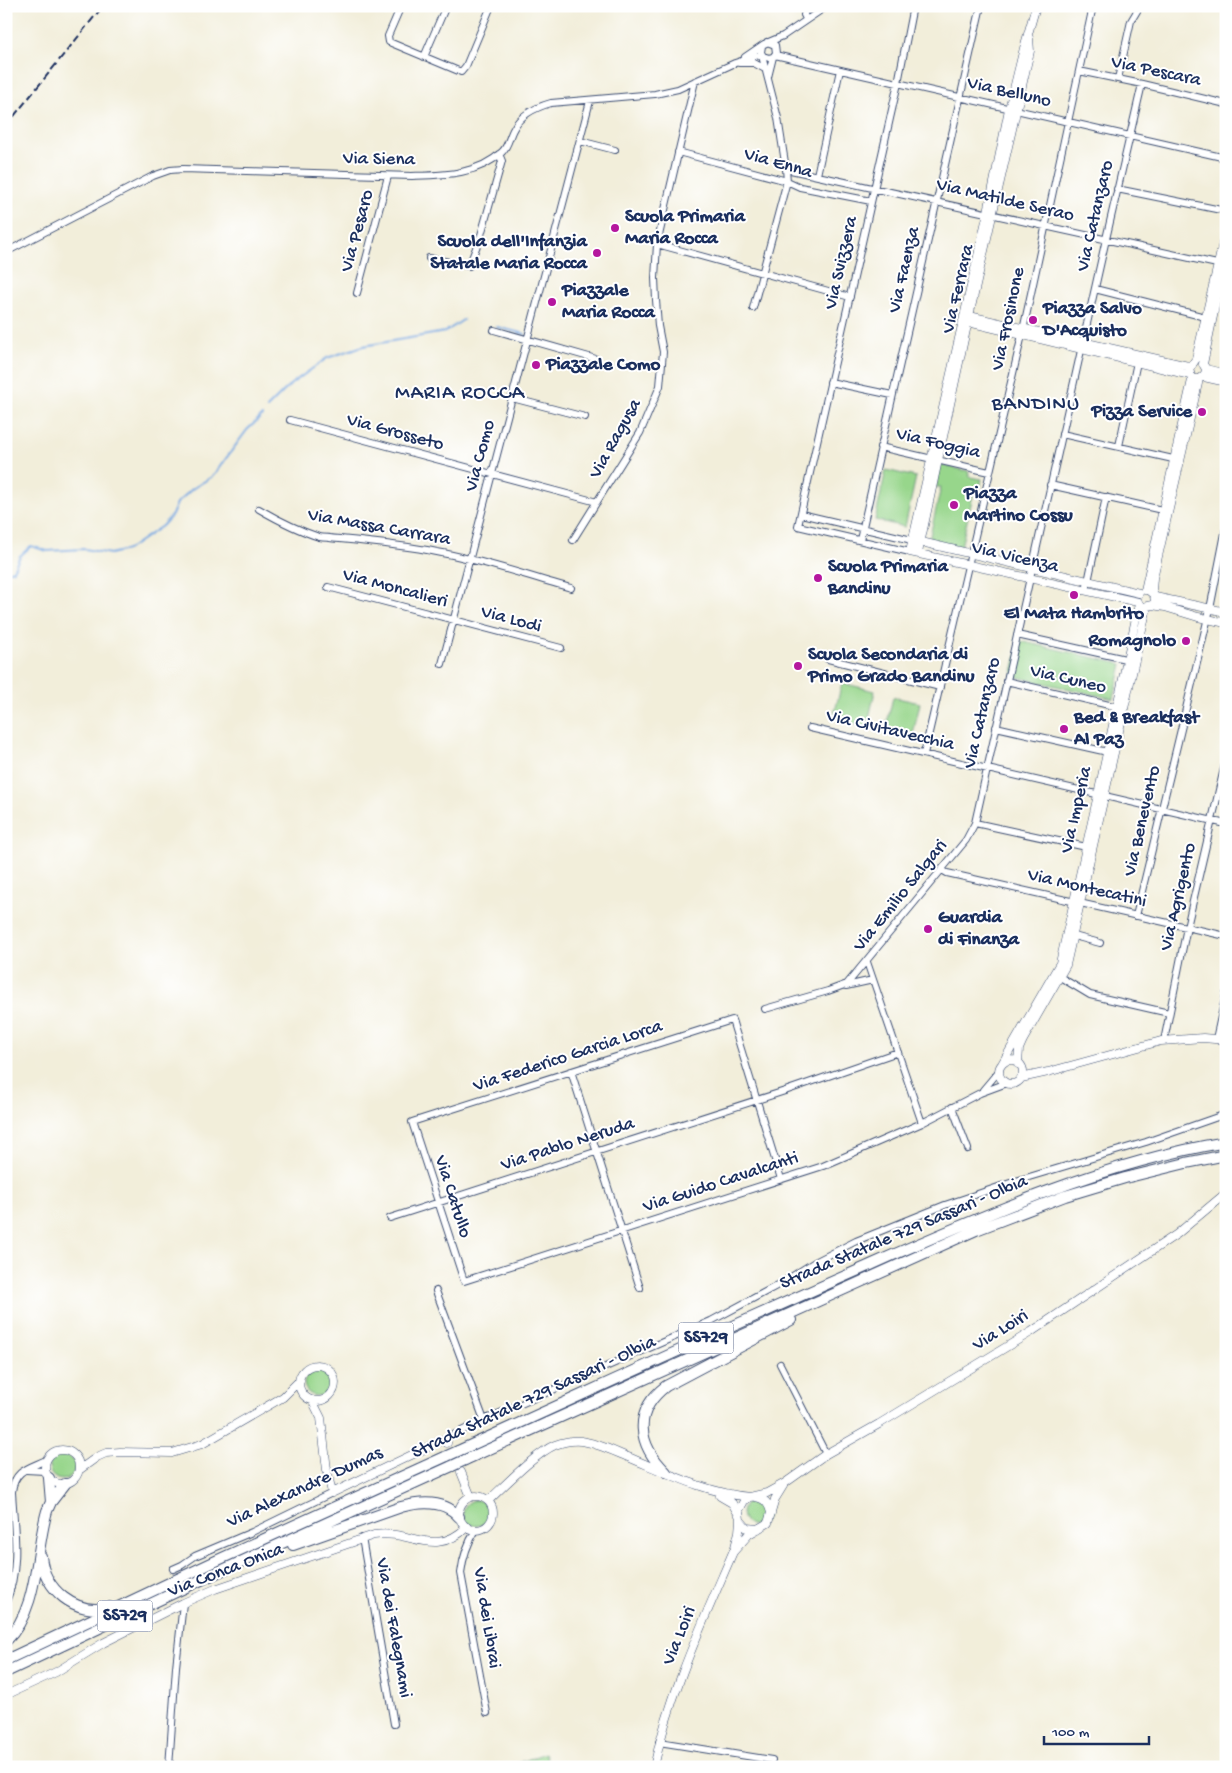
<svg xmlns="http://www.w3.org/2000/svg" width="1232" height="1773" font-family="'Gochi Hand',sans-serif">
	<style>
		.green { fill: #97d68b; stroke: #598274 }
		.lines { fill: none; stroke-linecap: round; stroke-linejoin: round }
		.stream { stroke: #78a9e3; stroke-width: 2 }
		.minor-casing { stroke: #3b4c71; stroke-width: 8 }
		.tertiary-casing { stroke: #3b4c71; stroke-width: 9 }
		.trunk-casing { stroke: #3b4c71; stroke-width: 12 }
		.minor { stroke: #fff; stroke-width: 6 }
		.tertiary { stroke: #fff; stroke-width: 8 }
		.trunk { stroke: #fff; stroke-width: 10 }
		.rail { stroke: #1b2f5e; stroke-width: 2; stroke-dasharray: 8 4; stroke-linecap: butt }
		.trunk-bridge-casing { stroke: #3b4c71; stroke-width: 12; stroke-linecap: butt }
		.trunk-bridge { stroke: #fff; stroke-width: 10 }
		.poi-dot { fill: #b5179e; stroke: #fff; stroke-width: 2 }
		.labels { text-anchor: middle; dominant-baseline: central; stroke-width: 4; stroke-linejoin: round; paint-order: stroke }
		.shield { fill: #fff; stroke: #5f6d8e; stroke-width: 1 }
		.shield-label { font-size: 18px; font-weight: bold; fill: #1b2f5e }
		.street-label { font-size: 19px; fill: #1b2f5e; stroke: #fff }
		.poi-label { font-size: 19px; font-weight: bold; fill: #1b2f5e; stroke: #fff; text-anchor: start }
		.quarter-label { font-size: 21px; letter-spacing: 1px; fill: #1b2f5e; stroke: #fff }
	</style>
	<rect width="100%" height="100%" fill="#fff"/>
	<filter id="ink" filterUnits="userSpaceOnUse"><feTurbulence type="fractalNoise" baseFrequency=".02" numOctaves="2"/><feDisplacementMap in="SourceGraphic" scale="10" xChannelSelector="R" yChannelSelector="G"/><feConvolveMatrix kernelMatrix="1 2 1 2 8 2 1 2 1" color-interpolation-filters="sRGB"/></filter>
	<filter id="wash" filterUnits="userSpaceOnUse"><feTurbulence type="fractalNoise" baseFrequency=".0096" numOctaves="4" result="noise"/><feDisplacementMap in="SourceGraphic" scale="20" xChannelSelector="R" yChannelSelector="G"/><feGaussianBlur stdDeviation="1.12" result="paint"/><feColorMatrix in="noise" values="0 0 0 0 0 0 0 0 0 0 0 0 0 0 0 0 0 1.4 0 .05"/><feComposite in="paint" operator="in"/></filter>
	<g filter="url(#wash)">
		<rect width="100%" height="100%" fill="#f2eeda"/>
		<path class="green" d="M 941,465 L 968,471 L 970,477 L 982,479 L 980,489 L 974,491 L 961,547 L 929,540 L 941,487 L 936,487 Z
			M 886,470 L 916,477 L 905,527 L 875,520 Z
			M 1020,641 L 1122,664 L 1114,699 L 1012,676 Z
			M 842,683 L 875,691 L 867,727 L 833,719 Z
			M 893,697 L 920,703 L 912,739 L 885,732 Z
			M304 1383a13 13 0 1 1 26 0a13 13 0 1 1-26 0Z
			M49 1467a13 13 0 1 1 26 0a13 13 0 1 1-26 0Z
			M742 1513a13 13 0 1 1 26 0a13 13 0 1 1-26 0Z
			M463 1513a13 13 0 1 1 26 0a13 13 0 1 1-26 0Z
			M 545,1753 L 550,1767 L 508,1767 Z"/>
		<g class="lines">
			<path class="stream" d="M 497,327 L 525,334
				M 267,408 L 291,384 L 327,358 L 363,346 L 445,332 L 463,320
				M 6,572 L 13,570 L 20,556 L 31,546 L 47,551 L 85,549 L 110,554 L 127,550 L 162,526 L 172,515 L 177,503 L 192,489 L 213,476 L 247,430 L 262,416"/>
		</g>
	</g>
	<g filter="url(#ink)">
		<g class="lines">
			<defs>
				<path id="minor" d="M 401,6 L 388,36 L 389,42 L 461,72 L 466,66 L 491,6
					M 806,6 L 804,15 L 806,19
					M 775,55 L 1226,158
					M 763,56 L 769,58 L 773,57 L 776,53 L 775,45 L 767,42
					M 424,57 L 446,6
					M 745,57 L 764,44 L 783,36 L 827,6
					M 739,63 L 754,63 L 765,69
					M 1079,71 L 1142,84 L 1226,104
					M 768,77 L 773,57
					M 1118,79 L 1131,21 L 1140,6
					M 580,141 L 615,150
					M 678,152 L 787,181 L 800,187 L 871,201
					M 786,169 L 1217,264
					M 817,175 L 840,70
					M 1117,189 L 1226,211
					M 657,244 L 850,297
					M 6,252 L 153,176 L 170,170 L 183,169 L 412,176 C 443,175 478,175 502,152 C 509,145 509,136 514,128 C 521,114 537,107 551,103 L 655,94 L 678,89 L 735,63 L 762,54
					M 429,258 L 469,266 L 481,235 L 502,161 L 499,154
					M 1095,289 L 1205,317
					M 357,293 L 388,176
					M 753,308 L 787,181 L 786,169 L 778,118 L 761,52 L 762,46
					M 494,330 L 596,359
					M 830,382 L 892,395
					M 512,398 L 585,417
					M 290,420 L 597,502
					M 1062,434 L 1173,459
					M 1119,446 L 1137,362
					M 880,447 L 989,472
					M 1050,485 L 1162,510
					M 259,509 C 278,520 297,530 319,537 C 358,541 398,544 437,552 C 483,560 527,576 571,588
					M 801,514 L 912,540
					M 573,540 L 640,433 L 660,386 L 663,352 L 658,326 L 656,300 L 655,278 L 657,244 L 695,81
					M 860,540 L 981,6
					M 910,552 L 798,526 L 898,83 L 913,6
					M 328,587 L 561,648
					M 1086,591 L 1106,497
					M 1017,635 L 1130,660
					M 828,659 L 940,687
					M 442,664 L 590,101
					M 1006,681 L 1122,708
					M 996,727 L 1112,753
					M 810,728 L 1226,824
					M 924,754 L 1022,335 L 1093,6
					M 975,823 L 1091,848
					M 942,870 L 947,873 L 1226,936
					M 1136,916 L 1210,609 L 1226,528
					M 1070,935 L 1100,943
					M 867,962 L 922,1123
					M 1060,977 L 1090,995 L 1169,1013
					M 846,986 L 873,980
					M 765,1009 L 828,991 L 847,984 L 966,840 L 975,823 L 1106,239 L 1142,84
					M 1216,1039 L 1226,994
					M 1164,1041 L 1187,927 L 1226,760
					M 571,1071 L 640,1288
					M 983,1090 L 999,1071
					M 952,1107 L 968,1149
					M 781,1179 L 732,1020 L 412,1122 L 464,1281 L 823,1166 L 922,1123 L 980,1093 L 1007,1083
					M 390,1218 L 785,1091 L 898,1052
					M 436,1291 L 484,1420
					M 780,1364 L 826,1454
					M 445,1439 L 484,1420 L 711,1321 L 780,1284 L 813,1263 L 856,1241 L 945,1205 L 1019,1180 L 1146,1142 L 1226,1114
					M 26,1470 L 45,1471
					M 476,1530 C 467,1544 463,1556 461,1573 L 487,1713
					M 362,1538 L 394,1724
					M 173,1569 L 182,1565 L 195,1556 L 252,1532 L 332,1493
					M 6,1602 C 21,1567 14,1528 12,1492 C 14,1470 29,1468 46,1460
					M 659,1742 L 772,1760
					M 169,1767 L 176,1667 L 183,1603"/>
				<path id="tertiary" d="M 1036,6 L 1024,48 L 1009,109 L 988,212 L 910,552 L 1138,602
					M 965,315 L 1188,366 L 1192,365
					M 964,321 L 1190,375
					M 1203,364 L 1226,254
					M 1206,369 L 1226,374
					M 1204,377 L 1226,382
					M 1195,379 L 1199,379 L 1205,374 L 1206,369 L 1203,364
					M 917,541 L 1139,593
					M 918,553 L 969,316 L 1030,51 L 1029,38
					M 1145,590 L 1192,380 L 1189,369 L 1196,359 L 1226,230
					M 1148,590 L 1154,595 L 1155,602 L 1152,605
					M 1152,591 L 1153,578 L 1199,379
					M 1155,597 L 1226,612
					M 1143,607 L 1152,605 L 1165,607 L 1198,617 L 1226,623
					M999 1072a12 12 0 1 1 24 0a12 12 0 1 1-24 0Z
					M 1002,1064 L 1060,963 L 1098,795 L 1139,604
					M 1018,1064 L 1019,1049 L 1023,1040 L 1066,965 L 1147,607
					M 1021,1078 L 1048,1072 L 1161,1041 L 1203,1038 L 1226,1040
					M299 1383a18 18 0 1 1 36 0a18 18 0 1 1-36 0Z
					M 312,1400 L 321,1418 L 327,1470 L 332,1493 L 445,1439 L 447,1443
					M45 1467a17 17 0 1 1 34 0a17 17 0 1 1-34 0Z
					M 79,1470 L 97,1457 L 106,1453 L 120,1452 L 172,1453 L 202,1444 L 283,1397 L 300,1380
					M 461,1472 L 471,1497
					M459 1513a17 17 0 1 1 34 0a17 17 0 1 1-34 0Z
					M 720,1496 L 732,1503 L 739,1515
					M 755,1497 C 765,1498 769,1504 771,1513
					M 488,1501 C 504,1486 536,1453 555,1445 C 563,1442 573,1440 581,1441 C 597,1443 613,1451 628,1457 C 667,1473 707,1493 750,1497
					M 758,1529 L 747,1528 L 740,1520 L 739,1510 L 744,1501 L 750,1497 L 767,1493 L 785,1483 L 826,1454 L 879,1424 L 1031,1332 L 1177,1234 L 1226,1193
					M 735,1547 L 739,1532 L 740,1520
					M 6,1695 L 56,1672 L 103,1643 L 183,1603 L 215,1589 L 374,1535 C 411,1529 434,1559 467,1527
					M 654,1767 C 670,1692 703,1622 733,1552 L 749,1534 L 768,1523 L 775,1499 L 783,1486"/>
				<path id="trunk" d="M 458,1451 C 595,1389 731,1326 868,1266 C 984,1215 1101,1163 1226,1142
					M 465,1460 L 976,1230 L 1065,1196 L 1125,1178 L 1186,1163 L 1226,1155
					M 666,1472 C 638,1445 632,1412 666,1386 L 791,1320
					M 49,1478 L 51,1502
					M 293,1545 L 401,1507 C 420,1502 445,1500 459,1517
					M 41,1556 C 44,1590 76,1616 109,1607
					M 6,1641 C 39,1609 35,1552 47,1511 L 51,1502 L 65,1484
					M 6,1660 L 218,1560 L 447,1456
					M 6,1672 L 214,1574 L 452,1466"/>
			</defs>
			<use href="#minor" class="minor-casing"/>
			<use href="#tertiary" class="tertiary-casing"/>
			<use href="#trunk" class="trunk-casing"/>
			<use href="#minor" class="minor"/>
			<use href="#tertiary" class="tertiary"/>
			<use href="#trunk" class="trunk"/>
			<path class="rail" d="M 6,126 L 103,6"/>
			<defs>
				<path id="trunk-bridge" d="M 447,1456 L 458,1451
					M 452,1466 L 465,1460"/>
			</defs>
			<use href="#trunk-bridge" class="trunk-bridge-casing"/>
			<use href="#trunk-bridge" class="trunk-bridge"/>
		</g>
	</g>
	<g class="poi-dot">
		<circle cx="615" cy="228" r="5"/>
		<circle cx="597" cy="253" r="5"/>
		<circle cx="552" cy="302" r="5"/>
		<circle cx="1033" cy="320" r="5"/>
		<circle cx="536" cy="365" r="5"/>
		<circle cx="1202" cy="412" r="5"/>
		<circle cx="954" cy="505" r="5"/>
		<circle cx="818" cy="578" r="5"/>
		<circle cx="1074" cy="595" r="5"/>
		<circle cx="1186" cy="641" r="5"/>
		<circle cx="798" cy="666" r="5"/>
		<circle cx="1064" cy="729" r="5"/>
		<circle cx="928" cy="929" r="5"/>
	</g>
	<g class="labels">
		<g class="shield">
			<rect x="678.5" y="1322.5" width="55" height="31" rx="4"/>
			<rect x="97.5" y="1600.5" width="55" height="31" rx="4"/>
		</g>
		<g class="shield-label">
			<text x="706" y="1338">SS729</text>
			<text x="125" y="1616">SS729</text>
		</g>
		<g class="street-label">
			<text transform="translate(1156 72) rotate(12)">Via Pescara</text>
			<text transform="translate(1009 93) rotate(13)">Via Belluno</text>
			<text transform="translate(379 160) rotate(1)">Via Siena</text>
			<text transform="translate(778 164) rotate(16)">Via Enna</text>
			<text transform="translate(1005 201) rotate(13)">Via Matilde Serao</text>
			<text transform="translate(1096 216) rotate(-77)">Via Catanzaro</text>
			<text transform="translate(358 231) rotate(-75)">Via Pesaro</text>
			<text transform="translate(842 263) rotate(-77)">Via Svizzera</text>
			<text transform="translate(905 270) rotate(-77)">Via Faenza</text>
			<text transform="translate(959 289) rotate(-77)">Via Ferrara</text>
			<text transform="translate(1009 319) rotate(-78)">Via Frosinone</text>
			<text transform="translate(395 433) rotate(15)">Via Grosseto</text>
			<text transform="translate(616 439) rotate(-61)">Via Ragusa</text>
			<text transform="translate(938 444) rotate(13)">Via Foggia</text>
			<text transform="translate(481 456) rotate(-75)">Via Como</text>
			<text transform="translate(379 528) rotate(10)">Via Massa Carrara</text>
			<text transform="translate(1015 558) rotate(13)">Via Vicenza</text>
			<text transform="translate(395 589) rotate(15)">Via Moncalieri</text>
			<text transform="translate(511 620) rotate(15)">Via Lodi</text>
			<text transform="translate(1068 680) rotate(13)">Via Cuneo</text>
			<text transform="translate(983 713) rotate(-77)">Via Catanzaro</text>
			<text transform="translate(890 731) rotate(13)">Via Civitavecchia</text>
			<text transform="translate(1077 810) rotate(-77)">Via Imperia</text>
			<text transform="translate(1143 821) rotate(-77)">Via Benevento</text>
			<text transform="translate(1087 889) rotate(13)">Via Montecatini</text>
			<text transform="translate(901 896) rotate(-51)">Via Emilio Salgari</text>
			<text transform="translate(1179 897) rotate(-77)">Via Agrigento</text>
			<text transform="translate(568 1057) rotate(-18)">Via Federico Garcia Lorca</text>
			<text transform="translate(568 1145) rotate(-18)">Via Pablo Neruda</text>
			<text transform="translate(721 1183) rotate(-18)">Via Guido Cavalcanti</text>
			<text transform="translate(452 1197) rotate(72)">Via Catullo</text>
			<text transform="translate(904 1233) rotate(-23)">Strada Statale 729 Sassari - Olbia</text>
			<text transform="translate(1001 1331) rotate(-32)">Via Loiri</text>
			<text transform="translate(534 1398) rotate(-25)">Strada Statale 729 Sassari - Olbia</text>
			<text transform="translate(305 1488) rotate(-25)">Via Alexandre Dumas</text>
			<text transform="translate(226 1571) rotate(-21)">Via Conca Onica</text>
			<text transform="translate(486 1618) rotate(81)">Via dei Librai</text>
			<text transform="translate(393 1628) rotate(80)">Via dei Falegnami</text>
			<text transform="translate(680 1636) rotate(-68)">Via Loiri</text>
		</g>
		<g class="poi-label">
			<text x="625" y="217">Scuola Primaria<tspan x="625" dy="22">Maria Rocca</tspan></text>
			<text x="587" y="242" text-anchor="end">Scuola dell'Infanzia<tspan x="587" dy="22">Statale Maria Rocca</tspan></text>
			<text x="562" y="291">Piazzale<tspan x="562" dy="22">Maria Rocca</tspan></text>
			<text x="1043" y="309">Piazza Salvo<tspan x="1043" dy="22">D'Acquisto</tspan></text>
			<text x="546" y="365">Piazzale Como</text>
			<text x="1192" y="412" text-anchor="end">Pizza Service</text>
			<text x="964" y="494">Piazza<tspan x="964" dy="22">Martino Cossu</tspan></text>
			<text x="828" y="567">Scuola Primaria<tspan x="828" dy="22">Bandinu</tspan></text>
			<text x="1074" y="614" text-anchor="middle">El Mata Hambrito</text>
			<text x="1176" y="641" text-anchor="end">Romagnolo</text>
			<text x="808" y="655">Scuola Secondaria di<tspan x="808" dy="22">Primo Grado Bandinu</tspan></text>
			<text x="1074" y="718">Bed &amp; Breakfast<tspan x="1074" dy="22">Al Paz</tspan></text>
			<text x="938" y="918">Guardia<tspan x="938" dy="22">di Finanza</tspan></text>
		</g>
		<g class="quarter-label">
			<text x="460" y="394">MARIA ROCCA</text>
			<text x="1036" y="405">BANDINU</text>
		</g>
	</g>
	<rect width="1232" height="1773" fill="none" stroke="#fff" stroke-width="25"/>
	<path d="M1044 1736v8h105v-8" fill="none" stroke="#1b2f5e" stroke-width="2.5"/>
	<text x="1052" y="1736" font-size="15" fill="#1b2f5e" stroke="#ffffff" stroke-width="4" paint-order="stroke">100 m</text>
</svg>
